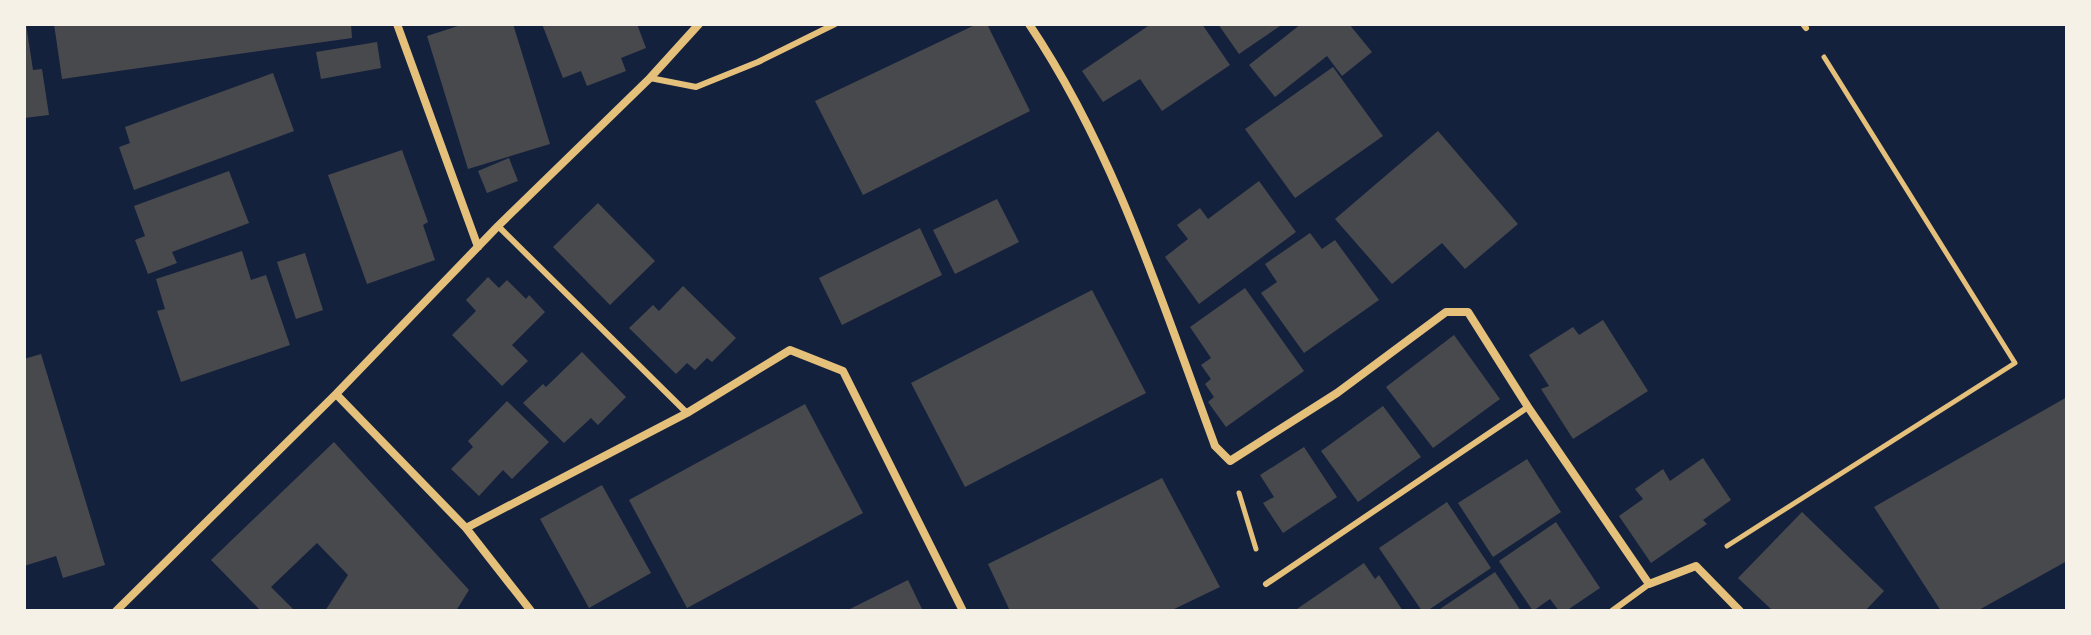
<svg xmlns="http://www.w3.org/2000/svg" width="2091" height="635" font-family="'Space Grotesk',sans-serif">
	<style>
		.building { fill: #48494c }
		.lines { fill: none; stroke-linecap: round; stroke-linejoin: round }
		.path { stroke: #e5c07b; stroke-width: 5 }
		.service { stroke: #e5c07b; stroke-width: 6 }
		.minor { stroke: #e5c07b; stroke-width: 8 }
	</style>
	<rect width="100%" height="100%" fill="#14213d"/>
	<path class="building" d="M 24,24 L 26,24 L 33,70 L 42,69 L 49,115 L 24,118 Z
		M 54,24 L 351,24 L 352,38 L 62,79 Z
		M 464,24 L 513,24 L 550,144 L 468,169 L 427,36 Z
		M 542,24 L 637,24 L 646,48 L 621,58 L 626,71 L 587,86 L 581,71 L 563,78 Z
		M 977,24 L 987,24 L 1030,111 L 863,195 L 815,101 Z
		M 1151,24 L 1202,24 L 1230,65 L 1162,111 L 1140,79 L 1103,102 L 1082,71 Z
		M 1218,24 L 1283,24 L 1239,54 Z
		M 1301,24 L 1349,24 L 1372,52 L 1342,76 L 1327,56 L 1275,97 L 1249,65 Z
		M 377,42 L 381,68 L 321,79 L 316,52 Z
		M 1333,67 L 1383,136 L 1295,198 L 1245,129 Z
		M 273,73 L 294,131 L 134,190 L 119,147 L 130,143 L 125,127 Z
		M 1438,131 L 1518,224 L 1465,269 L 1442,243 L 1392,284 L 1335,219 Z
		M 402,150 L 428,222 L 423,225 L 435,260 L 367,284 L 328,175 Z
		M 509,158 L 518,181 L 487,193 L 478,171 Z
		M 229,171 L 249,223 L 172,252 L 177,263 L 148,274 L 135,240 L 145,236 L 134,206 Z
		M 1259,181 L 1296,232 L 1199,304 L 1165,257 L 1188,239 L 1177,225 L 1200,208 L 1208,219 Z
		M 997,199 L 1019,242 L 955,274 L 933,230 Z
		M 598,203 L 655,261 L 610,305 L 553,247 Z
		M 920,228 L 942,275 L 842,325 L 819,278 Z
		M 1310,233 L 1322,249 L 1335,240 L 1379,300 L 1304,353 L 1261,293 L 1277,282 L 1265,264 Z
		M 242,251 L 251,280 L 266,275 L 290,345 L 181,382 L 157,311 L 165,309 L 156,279 Z
		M 305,253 L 323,310 L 296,319 L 277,262 Z
		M 488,277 L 499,288 L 507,280 L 526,299 L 529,295 L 545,312 L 512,345 L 528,361 L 502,386 L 452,335 L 476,311 L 466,300 Z
		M 683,286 L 736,338 L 712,362 L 707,358 L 695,370 L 687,363 L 676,374 L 629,328 L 653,305 L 659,311 Z
		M 1245,288 L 1304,371 L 1226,427 L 1208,402 L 1214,397 L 1205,384 L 1211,379 L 1201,365 L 1211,358 L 1190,327 Z
		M 1092,290 L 1146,393 L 965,487 L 911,383 Z
		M 1603,320 L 1648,391 L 1573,439 L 1541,389 L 1549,386 L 1529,355 L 1573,327 L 1579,335 Z
		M 1454,335 L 1500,399 L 1433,448 L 1386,387 Z
		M 582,352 L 626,397 L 598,425 L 591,418 L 564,443 L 523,403 L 543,384 L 546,387 Z
		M 41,354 L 105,565 L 63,578 L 56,556 L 24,566 L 24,359 Z
		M 2067,397 L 2067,561 L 1977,611 L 1941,611 L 1874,507 Z
		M 507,401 L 549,442 L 512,479 L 503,470 L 479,496 L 451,469 L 473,447 L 468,441 Z
		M 805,404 L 863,513 L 687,608 L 629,500 Z
		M 1383,406 L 1421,457 L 1358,502 L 1321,451 Z
		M 334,442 L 469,590 L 456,611 L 325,611 L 348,575 L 317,543 L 271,587 L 295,611 L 261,611 L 211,560 Z
		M 1304,447 L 1337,497 L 1283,533 L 1263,503 L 1274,497 L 1260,475 Z
		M 1703,458 L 1731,500 L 1703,520 L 1707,524 L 1651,563 L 1619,516 L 1643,499 L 1635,489 L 1663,469 L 1670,481 Z
		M 1527,459 L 1561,512 L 1493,557 L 1458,503 Z
		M 1162,478 L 1220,587 L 1170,611 L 1010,611 L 988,564 Z
		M 602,485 L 651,573 L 589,608 L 540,519 Z
		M 1447,502 L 1491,568 L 1427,611 L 1422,611 L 1379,548 Z
		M 1802,512 L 1884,591 L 1865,611 L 1773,611 L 1738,578 Z
		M 1556,522 L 1600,588 L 1566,611 L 1559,611 L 1550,599 L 1533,611 L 1499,561 Z
		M 1364,563 L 1375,579 L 1379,575 L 1403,611 L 1294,611 Z
		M 1495,572 L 1521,611 L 1437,611 Z
		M 908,580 L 923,611 L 846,611 Z"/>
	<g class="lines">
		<path class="path" d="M 1239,493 L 1256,549
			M 1727,546 L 2015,363 L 1824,57"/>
		<path class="service" d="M 1803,24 L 1806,28
			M 650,78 L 696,87 L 758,62 L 835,24
			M 498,226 L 687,413
			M 1266,584 L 1528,407
			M 1612,611 L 1649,584"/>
		<path class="minor" d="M 397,24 L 478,247
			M 1029,24 C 1115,152 1162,302 1215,446 L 1230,461 L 1337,393 L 1446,312 L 1468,312 L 1528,407 L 1649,584 L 1696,566 L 1740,611
			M 336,394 L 466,528 L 531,611
			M 466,528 L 687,413 L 790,350 L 843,371 L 963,611
			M 116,611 L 336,394 L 498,226 L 650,78 L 699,24"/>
	</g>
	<rect width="2091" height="635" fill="none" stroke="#f6f1e7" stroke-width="52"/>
</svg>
